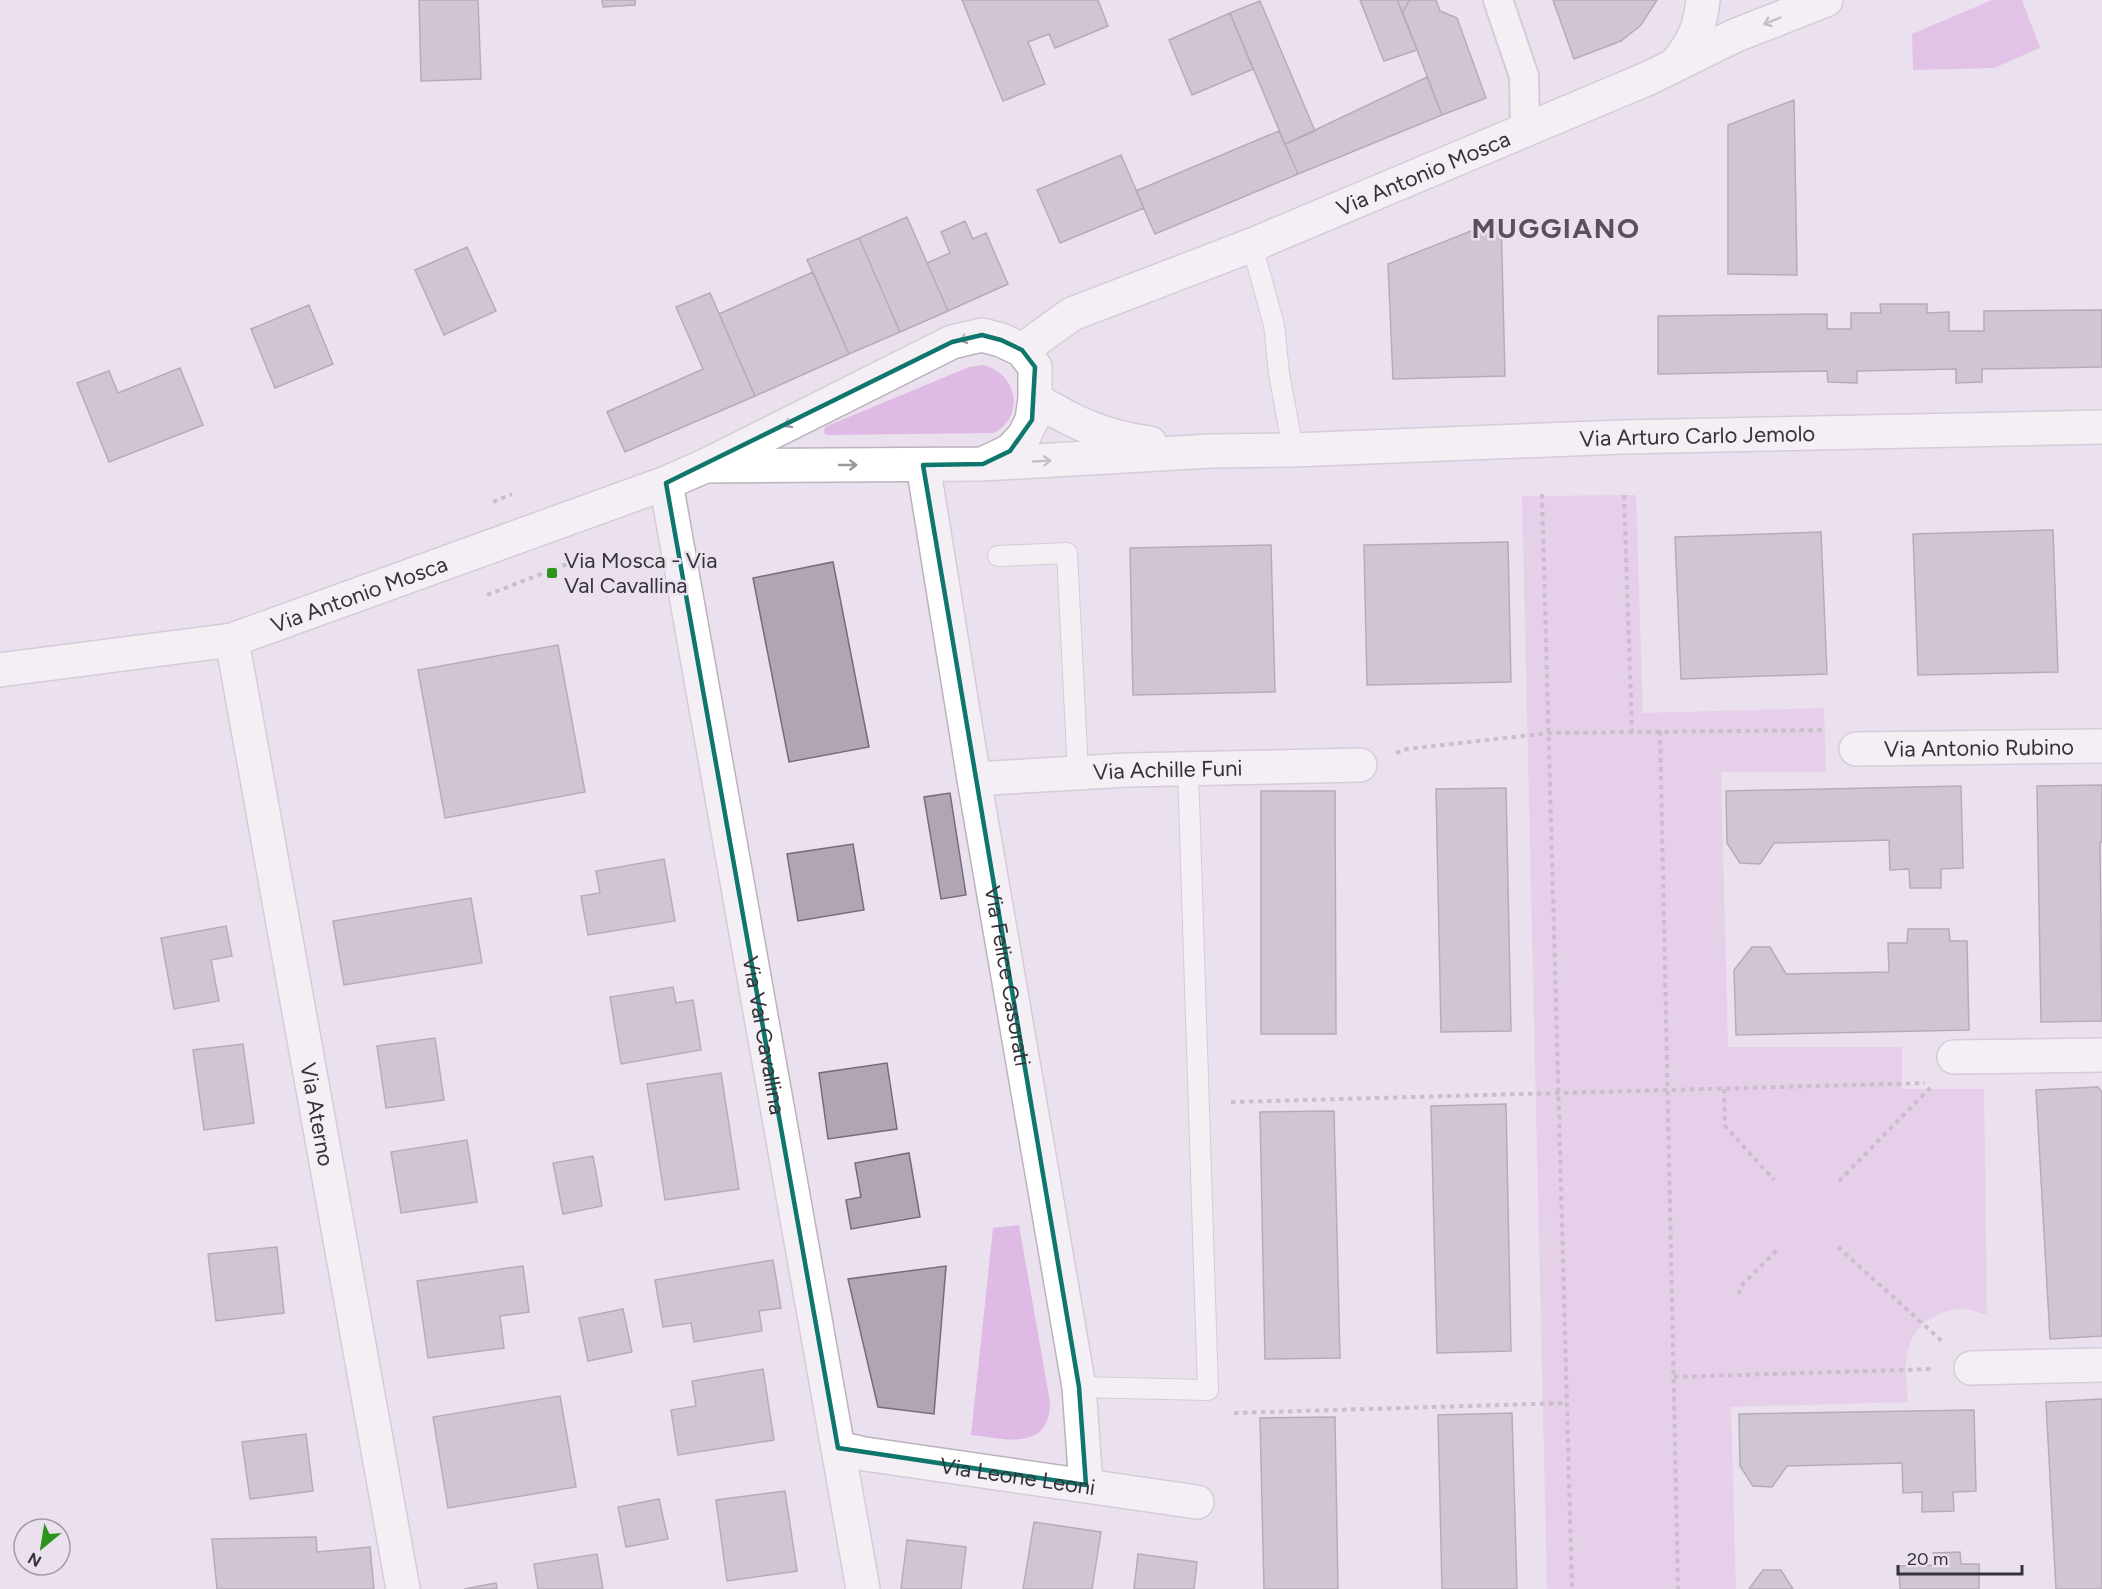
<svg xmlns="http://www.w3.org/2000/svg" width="2102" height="1589" font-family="Figtree,sans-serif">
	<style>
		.green { fill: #dfbae5 }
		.water { fill: #d99ee3 }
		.building { fill: #b0a5b2; stroke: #766c78; stroke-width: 1.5 }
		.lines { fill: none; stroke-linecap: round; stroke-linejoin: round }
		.service-casing { stroke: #bcb2be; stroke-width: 22 }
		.pedestrian-casing { stroke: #bcb2be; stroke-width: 32 }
		.minor-casing { stroke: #bcb2be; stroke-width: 36 }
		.tertiary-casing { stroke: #bcb2be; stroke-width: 36 }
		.path { stroke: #9f97a1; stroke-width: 4; stroke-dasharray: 4.5 4.5; stroke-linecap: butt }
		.service { stroke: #fff; stroke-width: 20 }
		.pedestrian { stroke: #fff; stroke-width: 28 }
		.minor { stroke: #fff; stroke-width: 33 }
		.tertiary { stroke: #fff; stroke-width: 33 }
		.oneway { stroke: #9a989b }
		.marked { fill: none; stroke: #0f766e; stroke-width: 4.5; stroke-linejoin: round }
		.poi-dot { fill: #2c941b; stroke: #ebe0ed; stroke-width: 2 }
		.labels { text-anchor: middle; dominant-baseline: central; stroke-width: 5; stroke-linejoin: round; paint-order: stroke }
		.street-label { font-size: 22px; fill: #363237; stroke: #ebe0ed }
		.poi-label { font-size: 22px; fill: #363237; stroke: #ebe0ed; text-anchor: start }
		.district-label { font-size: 28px; font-weight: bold; letter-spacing: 1.5px; fill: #59505b; stroke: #ebe0ed }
	</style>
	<rect width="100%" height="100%" fill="#ebe0ed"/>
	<path class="green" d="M 983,365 C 1017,373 1026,416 994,433 L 827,435 L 824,433 L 824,429 L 827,426 L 969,367 Z
		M 1636,495 L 1643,713 L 1824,708 L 1826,772 L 1721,772 L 1728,1047 L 1902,1047 L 1902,1089 L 1984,1089 L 1987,1315 C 1980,1313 1972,1310 1964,1309 C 1938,1308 1914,1325 1908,1350 C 1904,1367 1907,1385 1908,1402 L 1731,1407 L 1736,1589 L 1547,1589 L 1522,496 Z
		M 1019,1225 L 1050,1402 C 1050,1452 1005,1439 971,1435 L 993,1228 Z"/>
	<path class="water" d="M 1992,0 L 2022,0 L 2040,48 L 1994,68 L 1913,70 L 1912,34 Z"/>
	<path class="building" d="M 419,0 L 478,0 L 481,79 L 421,81 Z
		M 602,0 L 635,0 L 635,5 L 603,7 Z
		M 962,0 L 1098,0 L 1108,26 L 1055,48 L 1049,34 L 1028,42 L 1045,84 L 1003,101 Z
		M 1360,0 L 1397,0 L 1417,50 L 1384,61 Z
		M 1397,0 L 1409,0 L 1403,13 Z
		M 1409,0 L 1436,0 L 1440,11 L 1457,18 L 1486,98 L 1442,115 L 1403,13 Z
		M 1553,0 L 1657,0 L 1641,25 L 1621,41 L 1574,59 Z
		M 1260,1 L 1315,131 L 1285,144 L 1230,13 Z
		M 1230,13 L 1253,69 L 1192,95 L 1169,40 Z
		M 1427,77 L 1442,115 L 1298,174 L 1285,144 Z
		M 1794,100 L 1797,275 L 1728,274 L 1728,125 Z
		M 1279,131 L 1298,174 L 1155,234 L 1136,191 Z
		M 1121,155 L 1144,208 L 1060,243 L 1037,190 Z
		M 907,217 L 948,311 L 900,332 L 859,238 Z
		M 1501,219 L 1505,376 L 1393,379 L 1388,264 Z
		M 965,221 L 973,239 L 986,233 L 1008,284 L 948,311 L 927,263 L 950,253 L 941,232 Z
		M 859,238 L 900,332 L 849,354 L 807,260 Z
		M 467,247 L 496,311 L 444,335 L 415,270 Z
		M 813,272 L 849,354 L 755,396 L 719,314 Z
		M 710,293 L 755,396 L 625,452 L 607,412 L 703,369 L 676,307 Z
		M 1880,304 L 1927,304 L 1927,313 L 1949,312 L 1949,331 L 1984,331 L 1984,311 L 2102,310 L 2102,367 L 1982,369 L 1982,382 L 1956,383 L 1956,369 L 1857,371 L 1857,383 L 1828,382 L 1827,371 L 1658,374 L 1658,316 L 1827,314 L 1827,329 L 1851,329 L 1851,313 L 1881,313 Z
		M 309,305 L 333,364 L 275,388 L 251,329 Z
		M 180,368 L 203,425 L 109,462 L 77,383 L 109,371 L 118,393 Z
		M 2053,530 L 2058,672 L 1918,675 L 1913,534 Z
		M 1821,532 L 1827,674 L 1681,679 L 1675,537 Z
		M 1508,542 L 1511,682 L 1367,685 L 1364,545 Z
		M 1271,545 L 1275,692 L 1133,695 L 1130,548 Z
		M 833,562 L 869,747 L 789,762 L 753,578 Z
		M 558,645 L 585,792 L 445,818 L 418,670 Z
		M 2102,785 L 2102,842 L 2100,842 L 2102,1021 L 2041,1022 L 2037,786 Z
		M 1961,786 L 1963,868 L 1941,869 L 1941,888 L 1910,888 L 1909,869 L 1890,870 L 1889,840 L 1774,843 L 1760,864 L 1740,863 L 1727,843 L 1726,791 Z
		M 1506,788 L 1511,1031 L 1441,1032 L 1436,789 Z
		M 1261,791 L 1335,791 L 1336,1034 L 1261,1034 Z
		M 950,793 L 966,895 L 941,899 L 924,797 Z
		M 853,844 L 864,910 L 798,921 L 787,854 Z
		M 664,859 L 675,921 L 588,935 L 581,896 L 600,893 L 596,871 Z
		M 471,898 L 482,963 L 344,985 L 333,921 Z
		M 226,926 L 232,956 L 211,960 L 219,1001 L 174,1009 L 161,938 Z
		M 1908,929 L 1949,929 L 1950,941 L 1967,941 L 1969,1030 L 1736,1035 L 1734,970 L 1752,947 L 1770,947 L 1786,974 L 1889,972 L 1888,943 L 1907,943 Z
		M 673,987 L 676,1003 L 693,1000 L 701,1050 L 621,1064 L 610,997 Z
		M 435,1038 L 444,1100 L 386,1108 L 377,1046 Z
		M 243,1044 L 254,1123 L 204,1130 L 193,1050 Z
		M 887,1063 L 897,1129 L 828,1139 L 819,1073 Z
		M 721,1073 L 739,1189 L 665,1200 L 647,1084 Z
		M 2098,1087 L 2102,1092 L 2102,1336 L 2050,1339 L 2036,1090 Z
		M 1506,1104 L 1511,1351 L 1437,1353 L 1431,1106 Z
		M 1334,1111 L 1340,1358 L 1265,1359 L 1260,1112 Z
		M 467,1140 L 477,1202 L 401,1213 L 391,1152 Z
		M 909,1153 L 920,1217 L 851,1229 L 846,1200 L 861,1197 L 855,1163 Z
		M 593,1156 L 602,1206 L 563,1214 L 553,1163 Z
		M 277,1247 L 284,1313 L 216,1321 L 208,1254 Z
		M 773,1260 L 781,1308 L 759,1311 L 762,1331 L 694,1342 L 691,1323 L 663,1327 L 655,1280 Z
		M 523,1266 L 529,1312 L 500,1316 L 504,1348 L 428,1358 L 417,1281 Z
		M 946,1266 L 934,1414 L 878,1407 L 848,1279 Z
		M 623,1309 L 632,1352 L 588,1361 L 579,1318 Z
		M 763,1369 L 774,1440 L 678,1455 L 671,1410 L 696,1406 L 692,1381 Z
		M 560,1396 L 576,1487 L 448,1508 L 433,1417 Z
		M 2102,1399 L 2102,1589 L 2056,1589 L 2046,1402 Z
		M 1974,1410 L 1976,1491 L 1953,1492 L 1954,1511 L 1922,1512 L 1922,1492 L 1903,1493 L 1902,1463 L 1787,1466 L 1772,1487 L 1753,1486 L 1740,1466 L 1739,1414 Z
		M 1512,1413 L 1517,1589 L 1442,1589 L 1438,1415 Z
		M 1335,1417 L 1338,1589 L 1264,1589 L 1260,1418 Z
		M 306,1434 L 313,1491 L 250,1499 L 242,1442 Z
		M 785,1491 L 797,1571 L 727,1581 L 716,1500 Z
		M 659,1499 L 668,1539 L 626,1547 L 618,1507 Z
		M 1034,1522 L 1101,1532 L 1092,1589 L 1023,1589 Z
		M 316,1537 L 317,1552 L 370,1547 L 374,1589 L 217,1589 L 212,1539 Z
		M 907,1540 L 966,1547 L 961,1589 L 901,1589 Z
		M 1960,1552 L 1961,1564 L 1979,1564 L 1979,1589 L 1900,1589 L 1899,1566 L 1934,1565 L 1933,1553 Z
		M 597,1554 L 603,1589 L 538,1589 L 534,1564 Z
		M 1138,1554 L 1197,1562 L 1194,1589 L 1134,1589 Z
		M 1763,1570 L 1781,1570 L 1793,1589 L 1749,1589 Z
		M 496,1583 L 497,1589 L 464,1589 Z"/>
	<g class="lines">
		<defs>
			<path id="service" d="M 1252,245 L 1274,325 L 1279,373 L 1293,450
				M 998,556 L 1067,553 L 1078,773
				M 1079,1387 L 1208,1390 L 1188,769"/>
			<path id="pedestrian" d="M 1498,0 L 1524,76 L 1525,131"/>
			<g id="minor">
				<path d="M 1676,64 C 1694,41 1700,28 1703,0"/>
				<path id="s1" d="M 1022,350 L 1072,314 L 1252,245 L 1649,78 L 1734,36 L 1826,0"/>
				<path id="s2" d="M 923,465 L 974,779 L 1079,1387 L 1086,1485"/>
				<path id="s3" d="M 666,483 L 863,1589"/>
				<path id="s4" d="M 232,640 L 403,1589"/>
				<path id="s5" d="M 1856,749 L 2102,746"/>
				<path id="s6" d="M 974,779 L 1127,770 L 1360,765"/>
				<path d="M 1954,1057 L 2102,1055"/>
				<path d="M 1971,1368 L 2102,1365"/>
				<path id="s7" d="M 838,1448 L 865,1454 L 1197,1502"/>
			</g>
			<g id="tertiary">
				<path d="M 1035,399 C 1074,423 1104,437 1150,443"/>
				<path id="s8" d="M 705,466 L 983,464 L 1211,451 L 1293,450 L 1622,437 L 2102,427"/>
				<path id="s9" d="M 0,670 L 232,640 L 666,483 L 705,466 L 952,342 L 982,335 L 1001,340 L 1022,350 L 1035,367 L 1035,399 L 1032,420 L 1024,436 L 1010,451 L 985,463"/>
			</g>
		</defs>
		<use href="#service" class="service-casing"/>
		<use href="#pedestrian" class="pedestrian-casing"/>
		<use href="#minor" class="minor-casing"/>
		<use href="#tertiary" class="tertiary-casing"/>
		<path class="path" d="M 1542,494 L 1572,1589
			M 1624,495 L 1632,732
			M 493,502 L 512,494
			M 487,595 L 585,557
			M 1660,731 L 1678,1589
			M 1396,753 L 1407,749 L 1549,733 L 1825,730
			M 1724,1089 L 1725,1126 L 1774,1180
			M 1231,1102 L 1925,1083
			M 1839,1181 L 1931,1087
			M 1838,1247 L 1944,1343
			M 1739,1294 L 1740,1287 L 1777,1250
			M 1674,1377 L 1934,1369
			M 1234,1413 L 1567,1403"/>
		<use href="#service" class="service"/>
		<use href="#pedestrian" class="pedestrian"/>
		<use href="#minor" class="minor"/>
		<use href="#tertiary" class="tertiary"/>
	</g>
	<defs><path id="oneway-shaft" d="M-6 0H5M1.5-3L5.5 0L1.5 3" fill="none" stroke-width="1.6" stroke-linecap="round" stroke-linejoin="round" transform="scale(1.5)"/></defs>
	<g class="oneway">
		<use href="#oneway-shaft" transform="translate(1772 21) rotate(158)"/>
		<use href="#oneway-shaft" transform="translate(968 338) rotate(165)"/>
		<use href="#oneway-shaft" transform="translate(792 422) rotate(153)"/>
		<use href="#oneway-shaft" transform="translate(1042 461) rotate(-3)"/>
		<use href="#oneway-shaft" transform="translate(848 465)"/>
	</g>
	<path d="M0 0H2102V1589H0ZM 982,335 L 1001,340 L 1022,350 L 1035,367 L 1032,420 L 1010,451 L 983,464 L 923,465 L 1079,1387 L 1086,1485 L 838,1448 L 666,483 L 952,342 Z" fill="#ebe0ed" fill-opacity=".55" fill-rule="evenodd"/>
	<path class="marked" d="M 982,335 L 1001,340 L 1022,350 L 1035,367 L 1032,420 L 1010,451 L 983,464 L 923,465 L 1079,1387 L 1086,1485 L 838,1448 L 666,483 L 952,342 Z"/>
	<rect class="poi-dot" x="546" y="567" width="12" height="12" rx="3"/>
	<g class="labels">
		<g class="street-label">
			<text stroke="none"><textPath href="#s1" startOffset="440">Via Antonio Mosca</textPath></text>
			<text stroke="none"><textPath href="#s8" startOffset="993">Via Arturo Carlo Jemolo</textPath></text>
			<text stroke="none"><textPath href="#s9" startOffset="369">Via Antonio Mosca</textPath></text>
			<text stroke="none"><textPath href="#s5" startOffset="123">Via Antonio Rubino</textPath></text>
			<text stroke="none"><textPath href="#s6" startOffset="194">Via Achille Funi</textPath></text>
			<text stroke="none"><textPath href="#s2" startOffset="518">Via Felice Casorati</textPath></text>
			<text stroke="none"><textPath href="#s3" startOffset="561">Via Val Cavallina</textPath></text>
			<text stroke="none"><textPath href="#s4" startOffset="482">Via Aterno</textPath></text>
			<text stroke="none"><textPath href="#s7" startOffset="182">Via Leone Leoni</textPath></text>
		</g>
		<g class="poi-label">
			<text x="564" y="560">Via Mosca - Via<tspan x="564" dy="25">Val Cavallina</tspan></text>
		</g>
		<g class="district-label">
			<text x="1556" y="228">MUGGIANO</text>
		</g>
	</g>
	<g transform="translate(42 1547) rotate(210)"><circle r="28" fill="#ebe0ed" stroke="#a39aa4" stroke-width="1.5"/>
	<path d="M0-4.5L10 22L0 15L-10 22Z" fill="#2c941b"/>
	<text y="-9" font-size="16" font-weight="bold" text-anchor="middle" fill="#363237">N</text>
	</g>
	<path d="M1898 1565v9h124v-9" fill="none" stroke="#363237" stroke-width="3"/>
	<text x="1907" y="1565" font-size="18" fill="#363237" stroke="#ebe0ed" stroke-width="4.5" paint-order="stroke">20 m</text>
</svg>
